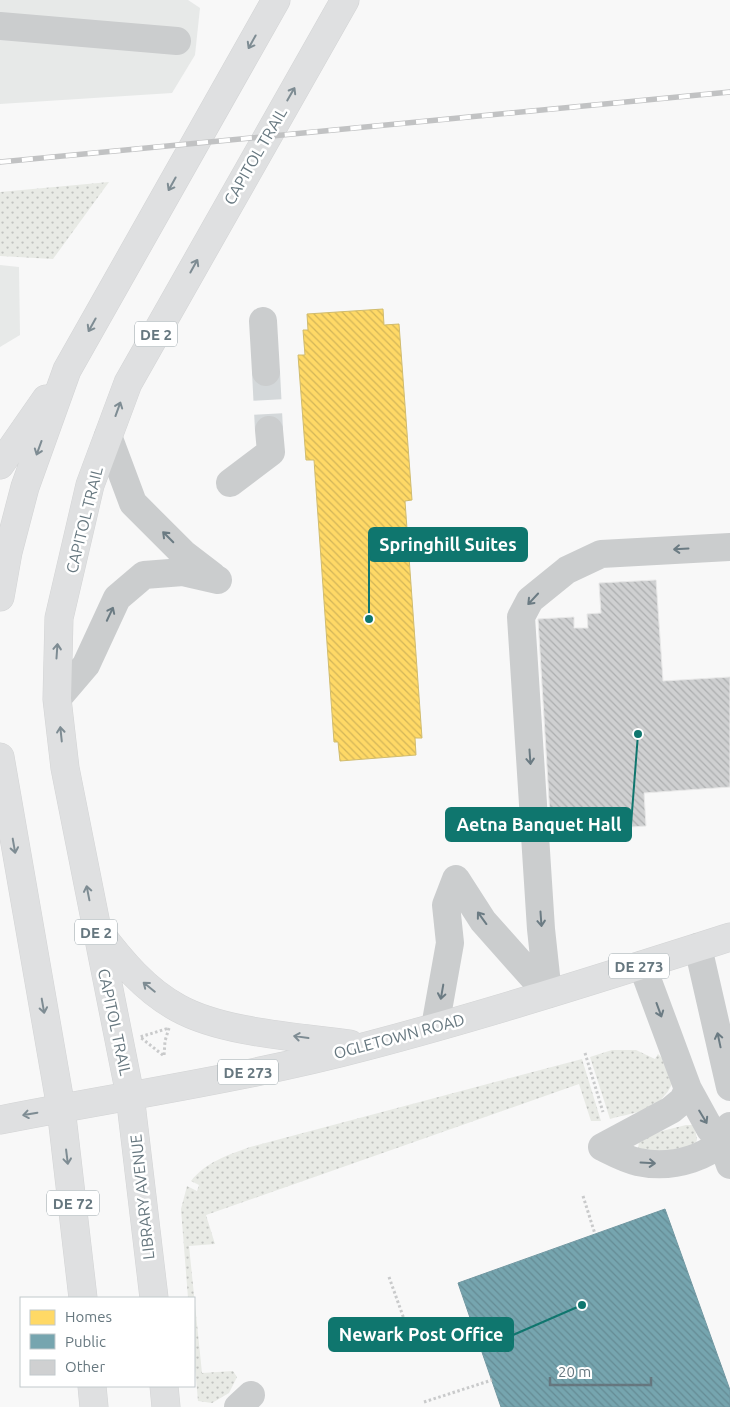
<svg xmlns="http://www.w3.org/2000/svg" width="730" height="1407" font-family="Ubuntu,sans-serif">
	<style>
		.built { fill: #e7e9e8 }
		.grass { fill: url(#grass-dots) }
		.homes { fill: url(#homes-back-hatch); stroke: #d1bc6e }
		.public { fill: url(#public-back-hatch); stroke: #7197a1 }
		.building { fill: url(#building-back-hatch); stroke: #e8e8e8 }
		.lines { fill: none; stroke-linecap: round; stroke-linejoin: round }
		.minor-tunnel { stroke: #d4d8da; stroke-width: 28; stroke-dasharray: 28 14; stroke-linecap: butt }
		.major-casing { stroke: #d3d4d5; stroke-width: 29 }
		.path { stroke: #c9cacb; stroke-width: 3; stroke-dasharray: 2.5 2.5; stroke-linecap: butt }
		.minor { stroke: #cbcdce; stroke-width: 28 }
		.major { stroke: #dfe0e1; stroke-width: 28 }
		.rail-casing { stroke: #c1c2c3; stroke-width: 5.5 }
		.rail { stroke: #fff; stroke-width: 4; stroke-dasharray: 11; stroke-linecap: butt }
		.oneway { stroke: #7e8c93 }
		.oneway2 { stroke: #6b7b83 }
		.labels { text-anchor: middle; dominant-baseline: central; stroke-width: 5; stroke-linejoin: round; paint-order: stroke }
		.shield { fill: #fff; stroke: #94a0a5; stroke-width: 1 }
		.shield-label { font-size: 15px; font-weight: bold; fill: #66777f }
		.street-label { font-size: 16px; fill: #66777f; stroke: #fff }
		.leader { fill: none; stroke: #0f766e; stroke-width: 2 }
		.callout-dot { fill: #0f766e; stroke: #fff; stroke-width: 2 }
		.callout { fill: #0f766e; stroke: #0f766e; stroke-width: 2 }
		.callout-label { font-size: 18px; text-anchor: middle; font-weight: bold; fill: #fff }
	</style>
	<defs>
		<pattern id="grass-dots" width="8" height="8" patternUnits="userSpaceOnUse" patternTransform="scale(1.25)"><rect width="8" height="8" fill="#e8eae5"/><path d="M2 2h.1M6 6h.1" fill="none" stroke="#c0c2bf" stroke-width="1.8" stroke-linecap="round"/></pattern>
		<pattern id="homes-back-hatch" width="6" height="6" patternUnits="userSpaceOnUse" patternTransform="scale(1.25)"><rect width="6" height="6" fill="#ffd966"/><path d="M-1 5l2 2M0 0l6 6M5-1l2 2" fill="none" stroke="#d2b559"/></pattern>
		<pattern id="public-back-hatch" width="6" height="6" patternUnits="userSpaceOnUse" patternTransform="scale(1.25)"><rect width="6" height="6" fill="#76a5af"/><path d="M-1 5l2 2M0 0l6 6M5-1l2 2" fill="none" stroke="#658b94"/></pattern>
		<pattern id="building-back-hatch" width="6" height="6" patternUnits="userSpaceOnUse" patternTransform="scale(1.25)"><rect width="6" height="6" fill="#cfd0d1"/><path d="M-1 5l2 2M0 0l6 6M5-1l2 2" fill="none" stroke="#acaeaf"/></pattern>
	</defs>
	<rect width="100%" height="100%" fill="#f8f8f8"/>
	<path class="built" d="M 0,0 L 188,0 L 200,8 L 195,55 L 172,93 L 0,104 Z
		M 0,265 L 19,267 L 20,335 L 0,347 Z"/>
	<path class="grass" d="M 109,182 L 53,259 L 0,256 L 0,192 Z
		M 612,1050 L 636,1050 L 655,1059 L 658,1054 L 667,1063 L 673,1082 C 659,1112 639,1111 610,1119 L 590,1057 Z
		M 582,1059 L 601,1121 L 591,1121 L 579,1084 L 206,1215 L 215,1244 L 189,1246 L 202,1373 L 233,1371 L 237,1377 L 229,1393 L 212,1403 L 198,1401 L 194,1356 L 194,1298 L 188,1298 L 181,1209 L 187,1186 L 197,1191 L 199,1185 L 191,1181 C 206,1162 228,1155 250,1147 Z
		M 686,1125 L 694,1125 L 697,1139 L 696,1144 L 685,1150 L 638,1152 L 639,1140 L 654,1133 Z"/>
	<path class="homes" d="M 383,309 L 384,325 L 399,324 L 412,500 L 405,501 L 422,738 L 415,738 L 416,755 L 340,761 L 338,742 L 334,742 L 314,460 L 306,460 L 298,355 L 305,355 L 303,330 L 308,330 L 307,314 Z"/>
	<path class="public" d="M 665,1209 L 730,1390 L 730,1407 L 501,1407 L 458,1283 Z"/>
	<path class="building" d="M 656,580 L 663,681 L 730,677 L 730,787 L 644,793 L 646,826 L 551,832 L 538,619 L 574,617 L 574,628 L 588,628 L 587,614 L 601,613 L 599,583 Z"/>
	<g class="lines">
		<path class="minor-tunnel" d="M 266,372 L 269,430"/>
		<defs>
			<path id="major" d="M 0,465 L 46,399
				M 0,597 L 8,552 L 25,487 L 67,370 L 276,0
				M 0,757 L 61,1108 L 83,1298
				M 99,932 C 121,961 145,990 178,1008 C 223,1033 299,1037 350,1044
				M 0,1120 C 122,1096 247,1078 367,1046 C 489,1014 610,975 730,937
				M 154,1298 L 130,1095 L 65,768 L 57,699 L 59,618 L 90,485 L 128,383 L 345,0
				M 92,1386 L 94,1407
				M 164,1386 L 166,1407"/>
		</defs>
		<use href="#major" class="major-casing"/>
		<path class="path" d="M 169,1028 L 165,1041 L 164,1056 L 140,1037 Z
			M 585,1053 L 603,1112
			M 583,1196 L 595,1234
			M 389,1277 L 414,1347 L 473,1327
			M 424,1402 L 492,1380"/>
		<path class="minor" d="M 0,26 L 177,41
			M 263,321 L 266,372
			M 108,436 L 133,503 L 183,553 L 213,576
			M 230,483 L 271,452 L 269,430
			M 57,699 L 86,665 L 117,598 L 144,575 L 183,572 L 218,580
			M 698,947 L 730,1087
			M 642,965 L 688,1089 L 710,1129 L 722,1142 L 730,1165
			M 548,994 L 541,929 L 521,617 L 530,600 L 567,570 L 601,554 L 730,547
			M 435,1027 L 450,943 L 446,905 L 456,879 L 483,921 L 548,994
			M 602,1147 C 614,1153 625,1159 638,1162 C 670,1169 718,1159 730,1126
			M 602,1147 L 671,1110 L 683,1100 L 688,1089
			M 238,1407 L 251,1395"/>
		<use href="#major" class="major"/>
		<defs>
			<path id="rail" d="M 0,162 L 730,92"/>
		</defs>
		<use href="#rail" class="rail-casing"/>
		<use href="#rail" class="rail"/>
	</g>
	<defs><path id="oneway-shaft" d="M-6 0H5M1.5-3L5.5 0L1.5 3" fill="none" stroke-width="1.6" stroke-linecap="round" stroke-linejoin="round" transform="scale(1.25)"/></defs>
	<g class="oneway">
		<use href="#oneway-shaft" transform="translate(252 42) rotate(119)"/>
		<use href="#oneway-shaft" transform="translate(291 94) rotate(-60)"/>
		<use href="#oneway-shaft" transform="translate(172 184) rotate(119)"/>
		<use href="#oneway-shaft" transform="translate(194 266) rotate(-61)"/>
		<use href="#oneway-shaft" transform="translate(92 325) rotate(119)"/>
		<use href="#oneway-shaft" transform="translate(118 409) rotate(-70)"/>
		<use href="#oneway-shaft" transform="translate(39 448) rotate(110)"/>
		<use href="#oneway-shaft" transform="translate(57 651) rotate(-86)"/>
		<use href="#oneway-shaft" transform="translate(61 734) rotate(-96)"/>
		<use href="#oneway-shaft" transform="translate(14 846) rotate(80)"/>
		<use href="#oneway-shaft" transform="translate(88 893) rotate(-101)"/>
		<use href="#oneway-shaft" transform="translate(149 987) rotate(-141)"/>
		<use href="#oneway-shaft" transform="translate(43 1006) rotate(80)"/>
		<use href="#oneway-shaft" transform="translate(301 1037) rotate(-172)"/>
		<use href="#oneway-shaft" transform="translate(30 1114) rotate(170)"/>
		<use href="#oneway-shaft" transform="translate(67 1157) rotate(83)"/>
	</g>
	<g class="oneway2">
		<use href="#oneway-shaft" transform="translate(168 537) rotate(-135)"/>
		<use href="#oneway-shaft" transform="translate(681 549) rotate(177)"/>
		<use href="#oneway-shaft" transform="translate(533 599) rotate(133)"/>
		<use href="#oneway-shaft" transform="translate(110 614) rotate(-65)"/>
		<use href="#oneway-shaft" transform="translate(530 757) rotate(86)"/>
		<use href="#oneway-shaft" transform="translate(482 918) rotate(-126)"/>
		<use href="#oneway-shaft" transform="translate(541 919) rotate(86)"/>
		<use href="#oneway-shaft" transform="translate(442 992) rotate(100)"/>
		<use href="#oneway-shaft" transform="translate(659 1010) rotate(70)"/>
		<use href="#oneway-shaft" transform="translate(719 1040) rotate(-102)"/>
		<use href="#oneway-shaft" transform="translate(703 1117) rotate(59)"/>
		<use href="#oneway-shaft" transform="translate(648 1163) rotate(3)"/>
	</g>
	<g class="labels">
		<g class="shield">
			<rect x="135" y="321.5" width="42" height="25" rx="4"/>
			<rect x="75" y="919.5" width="42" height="25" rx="4"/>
			<rect x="609" y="953.5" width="60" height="25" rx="4"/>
			<rect x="218" y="1059.5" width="60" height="25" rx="4"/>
			<rect x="47" y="1190.5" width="52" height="25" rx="4"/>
		</g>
		<g class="shield-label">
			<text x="156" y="334">DE 2</text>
			<text x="96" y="932">DE 2</text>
			<text x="639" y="966">DE 273</text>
			<text x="248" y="1072">DE 273</text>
			<text x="73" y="1203">DE 72</text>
		</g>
		<g class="street-label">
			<text transform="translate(255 156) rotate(-60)">CAPITOL TRAIL</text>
			<text transform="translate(84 520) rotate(-76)">CAPITOL TRAIL</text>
			<text transform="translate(115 1022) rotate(78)">CAPITOL TRAIL</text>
			<text transform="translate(399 1036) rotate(-15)">OGLETOWN ROAD</text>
			<text transform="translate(142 1197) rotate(-96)">LIBRARY AVENUE</text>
		</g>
	</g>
	<path class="leader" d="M369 619L369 545M638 734L631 825M582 1305L513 1335"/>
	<g class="callout-dot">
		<circle cx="369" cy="619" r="5"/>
		<circle cx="638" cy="734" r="5"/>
		<circle cx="582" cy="1305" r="5"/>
	</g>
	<g class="callout">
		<rect x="369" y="528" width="158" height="33" rx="5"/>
		<rect x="446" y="808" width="185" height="33" rx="5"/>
		<rect x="329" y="1318" width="184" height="33" rx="5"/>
	</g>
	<g class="callout-label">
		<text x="448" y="551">Springhill Suites</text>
		<text x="539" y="831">Aetna Banquet Hall</text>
		<text x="421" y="1341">Newark Post Office</text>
	</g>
	<rect x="20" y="1297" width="175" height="90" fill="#ffffff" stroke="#c2c9cc"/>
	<rect x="30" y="1310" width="25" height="15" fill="#ffd966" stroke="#c2c9cc"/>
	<text x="65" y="1322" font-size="15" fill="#66777f">Homes</text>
	<rect x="30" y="1334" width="25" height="15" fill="#76a5af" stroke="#c2c9cc"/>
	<text x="65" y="1347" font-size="15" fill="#66777f">Public</text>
	<rect x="30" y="1360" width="25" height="15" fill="#cfd0d1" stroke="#c2c9cc"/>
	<text x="65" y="1372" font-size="15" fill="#66777f">Other</text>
	<path d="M550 1377v8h101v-8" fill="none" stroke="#66777f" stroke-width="2.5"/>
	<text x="558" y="1377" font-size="15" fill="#66777f" stroke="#ffffff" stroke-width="4" paint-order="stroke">20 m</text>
</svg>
